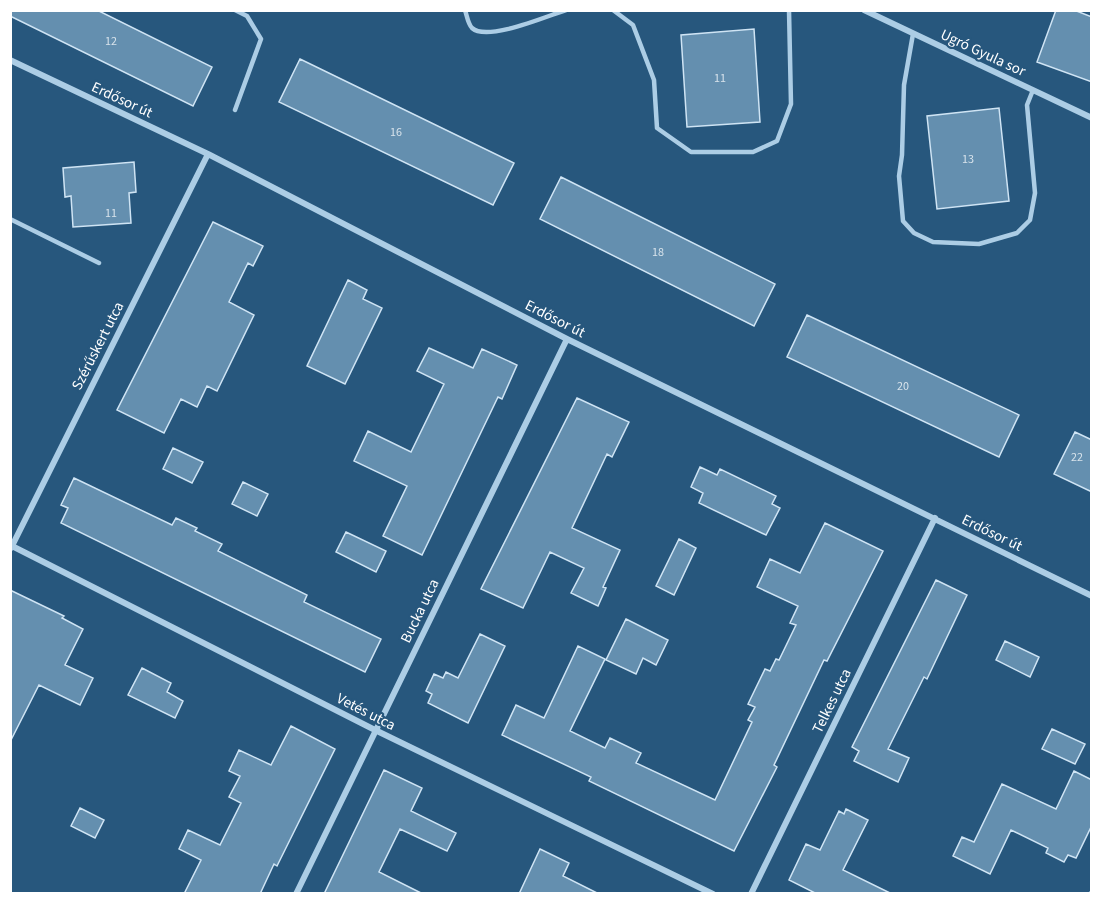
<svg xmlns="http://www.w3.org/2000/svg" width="1102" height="904" font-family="'Source Sans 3',sans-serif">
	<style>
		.building { fill: #648faf; stroke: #cfe4f4; stroke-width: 1.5 }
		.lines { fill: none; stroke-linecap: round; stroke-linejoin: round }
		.service { stroke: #accde5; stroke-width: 4.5 }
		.minor { stroke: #accde5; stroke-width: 6 }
		.labels { text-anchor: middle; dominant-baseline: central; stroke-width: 4.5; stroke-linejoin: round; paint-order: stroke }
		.number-label { font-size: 12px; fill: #d8e3eb }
		.street-label { font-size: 15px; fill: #fff; stroke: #27577d }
	</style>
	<rect width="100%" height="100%" fill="#27577d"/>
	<path class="building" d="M 10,10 L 97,10 L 212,67 L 193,106 L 10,16 Z
		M 1056,10 L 1074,10 L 1092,17 L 1092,82 L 1037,62 Z
		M 754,29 L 760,122 L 687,127 L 681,35 Z
		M 300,59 L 514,163 L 493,205 L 279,102 Z
		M 999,108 L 1009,201 L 937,209 L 927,116 Z
		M 134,162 L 136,192 L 129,193 L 131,223 L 73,227 L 71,196 L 65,197 L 63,168 Z
		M 561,177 L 775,284 L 754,326 L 540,219 Z
		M 213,222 L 263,246 L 253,266 L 248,263 L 229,302 L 254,315 L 217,391 L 207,386 L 197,407 L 181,399 L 164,433 L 117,410 Z
		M 348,280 L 367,290 L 363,299 L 382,308 L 345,384 L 307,366 Z
		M 807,315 L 1019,415 L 999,457 L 787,357 Z
		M 429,348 L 473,368 L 482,349 L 517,365 L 502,399 L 498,397 L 422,555 L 383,536 L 407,486 L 354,461 L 368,431 L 411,452 L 444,384 L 417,371 Z
		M 577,398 L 629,422 L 612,457 L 607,454 L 572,528 L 620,550 L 603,587 L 606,588 L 598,606 L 571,593 L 584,568 L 550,552 L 523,608 L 481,589 Z
		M 1075,432 L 1092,440 L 1092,492 L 1054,474 Z
		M 173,448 L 203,462 L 192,483 L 163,469 Z
		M 700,467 L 717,475 L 720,469 L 776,496 L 772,504 L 780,508 L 766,535 L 699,503 L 703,493 L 691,487 Z
		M 74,478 L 172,525 L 176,518 L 197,528 L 195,531 L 222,544 L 218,551 L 307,595 L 304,602 L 381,639 L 365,672 L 61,523 L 68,508 L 61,505 Z
		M 243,482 L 268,494 L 257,516 L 232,504 Z
		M 825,523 L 883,551 L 827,661 L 824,660 L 774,765 L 777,767 L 734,851 L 589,781 L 591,777 L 502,735 L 516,705 L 544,718 L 578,646 L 605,659 L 570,731 L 605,748 L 610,738 L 641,753 L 636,763 L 715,800 L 752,722 L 748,720 L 755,707 L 748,704 L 765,669 L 770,671 L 776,659 L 779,660 L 796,625 L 790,623 L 798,606 L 757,587 L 770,559 L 800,573 Z
		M 346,532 L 386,551 L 376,572 L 336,552 Z
		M 679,539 L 696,548 L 674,595 L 656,586 Z
		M 936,580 L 967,595 L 927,679 L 924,677 L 888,749 L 909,758 L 898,782 L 854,761 L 859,751 L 852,747 Z
		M 10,590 L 64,616 L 62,618 L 83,629 L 65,665 L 93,678 L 80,705 L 39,685 L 10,742 Z
		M 626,619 L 668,640 L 656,665 L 643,658 L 636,674 L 606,660 Z
		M 480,634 L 505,646 L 468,723 L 428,703 L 432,694 L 426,691 L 434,674 L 443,678 L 446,672 L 458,678 Z
		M 1005,641 L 1039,657 L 1030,677 L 996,660 Z
		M 142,668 L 171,683 L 167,692 L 183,701 L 175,718 L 128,695 Z
		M 291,726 L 335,749 L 277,866 L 274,864 L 260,894 L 184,894 L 201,860 L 179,849 L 188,830 L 220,845 L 241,803 L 229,797 L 240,776 L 229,771 L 239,750 L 271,765 Z
		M 1052,729 L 1085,744 L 1075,764 L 1042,749 Z
		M 384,770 L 422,788 L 411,811 L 456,833 L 447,851 L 400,829 L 379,872 L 423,894 L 324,894 Z
		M 1074,771 L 1092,780 L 1092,825 L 1076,858 L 1068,855 L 1064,862 L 1046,853 L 1048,848 L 1011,830 L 990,874 L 953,856 L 962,837 L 974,842 L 1002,784 L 1056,809 Z
		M 80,808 L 104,820 L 95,838 L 71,826 Z
		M 846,809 L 868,820 L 843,870 L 892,894 L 817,894 L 789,880 L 806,844 L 820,850 L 839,811 L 844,814 Z
		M 540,849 L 569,863 L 563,876 L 599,894 L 519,894 Z"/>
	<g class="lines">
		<path class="service" d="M 235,10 L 247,16 L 261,39 L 235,110
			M 465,10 C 467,16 468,24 472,28 C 487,42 547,16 566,10
			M 613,10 L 633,25 L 654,80 L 657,128 L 691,152 L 753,152 L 777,141 L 791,104 L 789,10
			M 913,34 L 904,85 L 902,155 L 899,176 L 903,221 L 914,233 L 933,242 L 979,244 L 1017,233 L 1030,220 L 1035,193 L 1027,105 L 1033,90
			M 10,219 L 99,263"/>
		<path class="minor" d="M 864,10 L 1092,118
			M 10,60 L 208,154 L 567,339 L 1092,596
			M 10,545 L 375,730 L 713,894
			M 11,548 L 208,154
			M 296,894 L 567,339
			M 751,894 L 935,518
			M 1091,894 L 1092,893"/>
	</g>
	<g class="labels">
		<g class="number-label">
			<text x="111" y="41">12</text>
			<text x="720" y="78">11</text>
			<text x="396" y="132">16</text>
			<text x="968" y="159">13</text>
			<text x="111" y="213">11</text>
			<text x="658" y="252">18</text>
			<text x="903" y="386">20</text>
			<text x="1077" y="457">22</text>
		</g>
		<g class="street-label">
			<text transform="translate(983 53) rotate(25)">Ugró Gyula sor</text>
			<text transform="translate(122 100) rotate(25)">Erdősor út</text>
			<text transform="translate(555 319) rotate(27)">Erdősor út</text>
			<text transform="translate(98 346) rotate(-63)">Szérűskert utca</text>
			<text transform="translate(992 533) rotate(26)">Erdősor út</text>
			<text transform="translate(420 611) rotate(-64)">Bucka utca</text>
			<text transform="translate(832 701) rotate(-64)">Telkes utca</text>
			<text transform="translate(366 712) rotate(27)">Vetés utca</text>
		</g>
	</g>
	<rect width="1102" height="904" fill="none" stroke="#ffffff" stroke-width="24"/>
</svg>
